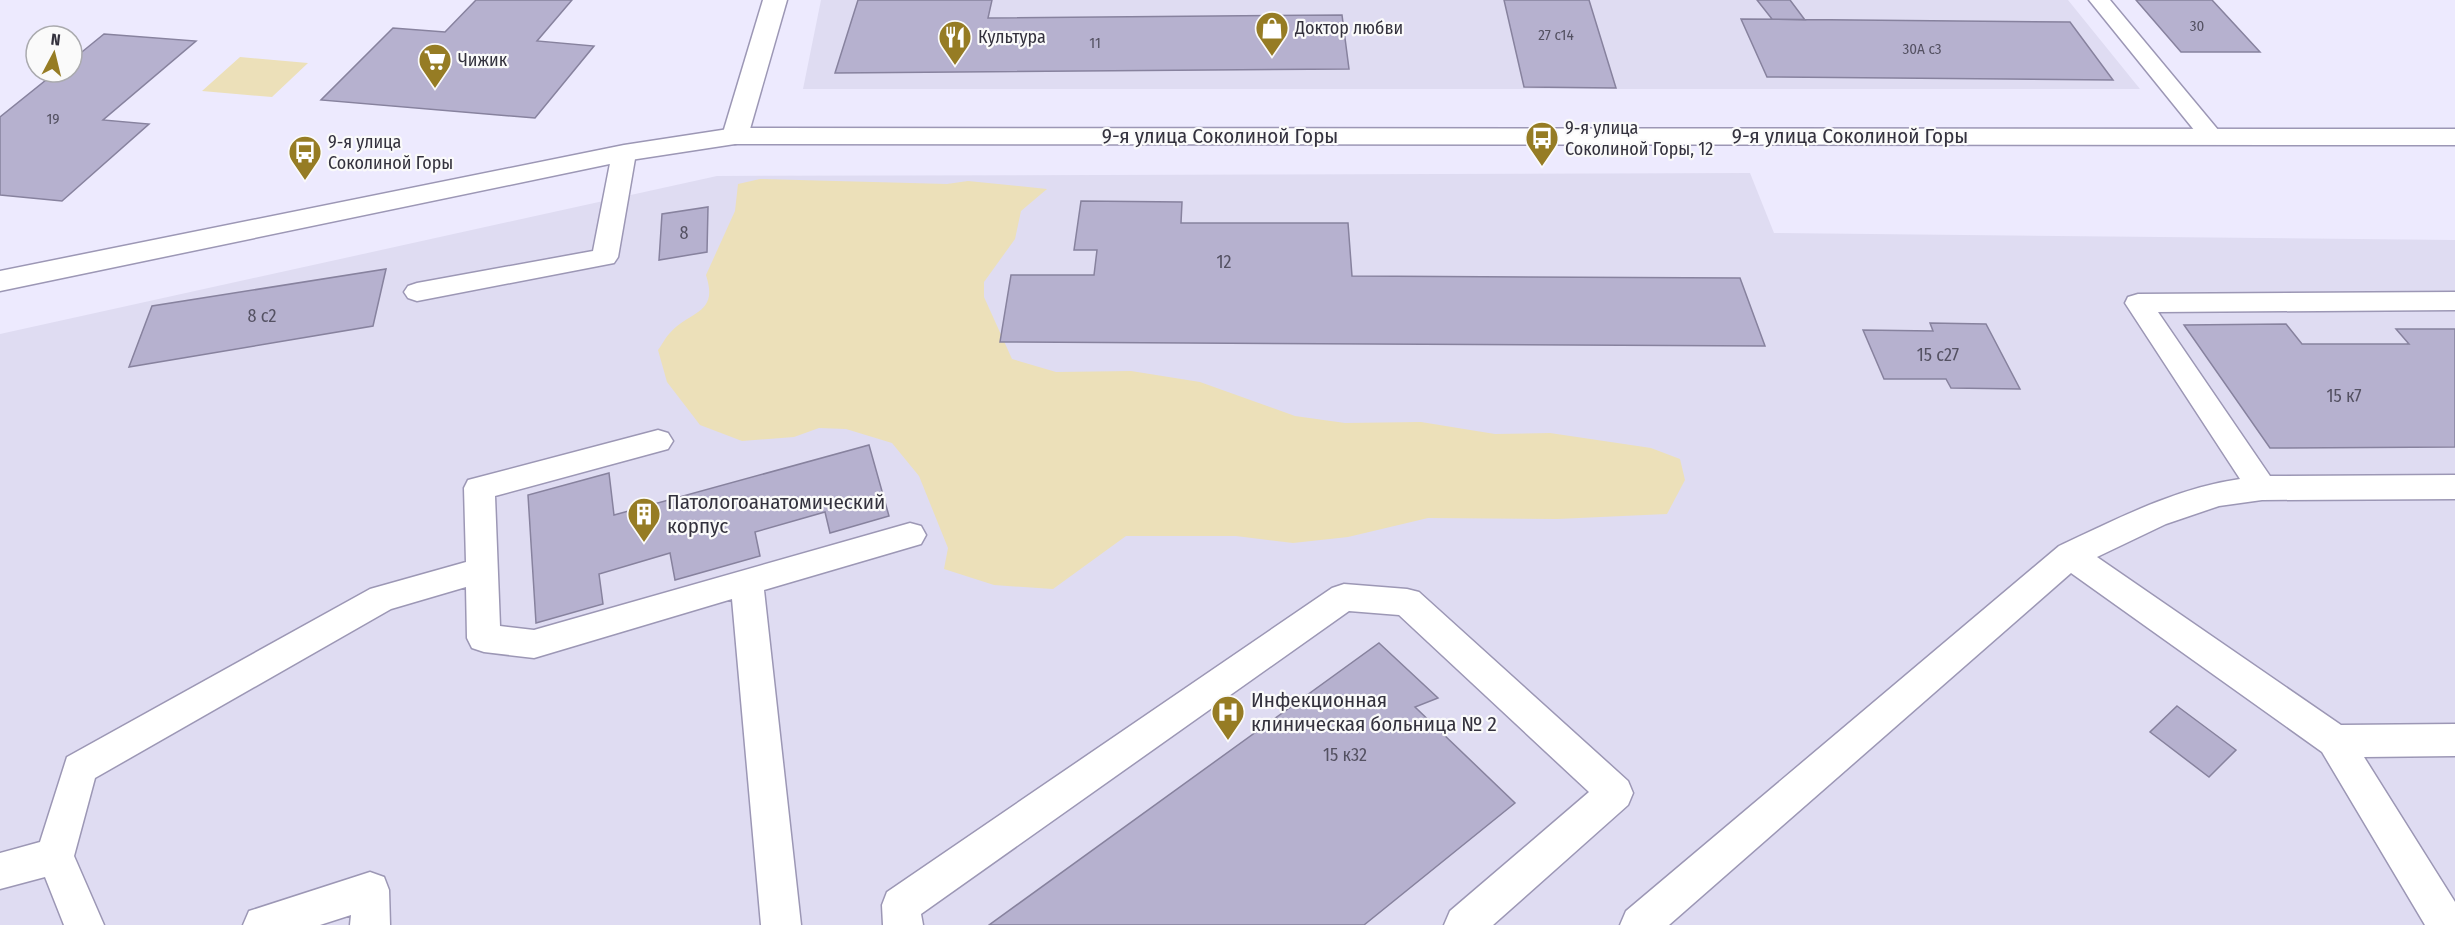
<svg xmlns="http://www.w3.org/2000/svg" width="2455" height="925" font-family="'Fira Sans Condensed',sans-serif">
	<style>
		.built { fill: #dfdcf2 }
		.green { fill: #ece0b9 }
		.building { fill: #b6b1cf; stroke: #87829e; stroke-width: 1.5 }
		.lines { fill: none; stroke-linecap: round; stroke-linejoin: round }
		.service-casing { stroke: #9c97b5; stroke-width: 3 }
		.minor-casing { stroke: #9c97b5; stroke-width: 3 }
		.tertiary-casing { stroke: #9c97b5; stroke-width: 3 }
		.service { fill: #fff; fill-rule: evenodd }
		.minor { fill: #fff; fill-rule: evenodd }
		.tertiary { fill: #fff; fill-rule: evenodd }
		.labels { text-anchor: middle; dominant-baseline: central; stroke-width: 4.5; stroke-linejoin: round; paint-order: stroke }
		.far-number-label { font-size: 15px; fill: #545162 }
		.far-poi-label { font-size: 18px; fill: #33313d; stroke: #fafafa; text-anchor: start }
		.number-label { font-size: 18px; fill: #545162 }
		.street-label { font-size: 21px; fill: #33313d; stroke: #fafafa }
		.poi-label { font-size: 21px; fill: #33313d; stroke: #fafafa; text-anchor: start }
	</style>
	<rect width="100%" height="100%" fill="#edeafe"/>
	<path class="built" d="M 821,0 L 2068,0 L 2140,89 L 803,89 Z
		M 1750,173 L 1774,233 L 2455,240 L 2455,925 L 0,925 L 0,334 L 717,176 Z"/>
	<path class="green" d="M 240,57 L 308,63 L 272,97 L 202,91 Z
		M 760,179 L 947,184 L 968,181 L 1047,189 L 1021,211 L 1015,239 L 984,282 L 984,297 L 1012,359 L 1056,372 L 1131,371 L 1200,382 L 1295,416 L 1345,423 L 1421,422 L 1495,434 L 1550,433 L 1651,448 L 1680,459 L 1685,480 L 1667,514 L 1557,519 L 1428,518 L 1348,537 L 1293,543 L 1236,536 L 1126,536 L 1053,589 L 994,585 L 944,569 L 948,548 L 919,476 L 892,443 L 846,429 L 819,428 L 794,437 L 742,441 L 700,425 L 667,382 L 658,350 C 662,345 665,338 669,334 C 690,310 719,315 706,275 L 735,211 L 738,184 Z"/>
	<path class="building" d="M 476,0 L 572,0 L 537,41 L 594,46 L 535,118 L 321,100 L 393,28 L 445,32 Z
		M 858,0 L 992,0 L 988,18 L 1342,15 L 1349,69 L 835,73 Z
		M 1504,0 L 1589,0 L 1616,88 L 1524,87 Z
		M 1757,0 L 1790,0 L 1805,20 L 1772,19 Z
		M 2136,0 L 2212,0 L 2260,52 L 2181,52 Z
		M 1741,19 L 2070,22 L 2113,80 L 1767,77 Z
		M 104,34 L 196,41 L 103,120 L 149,124 L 62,201 L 0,195 L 0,117 L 56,72 L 72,72 L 72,60 Z
		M 1081,201 L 1182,202 L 1181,223 L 1348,223 L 1352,276 L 1740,278 L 1765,346 L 1000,342 L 1011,275 L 1094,275 L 1097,250 L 1074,250 Z
		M 708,207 L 707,252 L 659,260 L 662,214 Z
		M 386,269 L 373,326 L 129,367 L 152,306 Z
		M 1930,323 L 1986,324 L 2020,389 L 1951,388 L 1946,379 L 1884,379 L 1863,330 L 1933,331 Z
		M 2286,324 L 2302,344 L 2409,344 L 2396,329 L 2455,329 L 2455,447 L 2270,448 L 2184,325 Z
		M 869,445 L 889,516 L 830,533 L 825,512 L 755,532 L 760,556 L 675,580 L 670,553 L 599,574 L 603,604 L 536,623 L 528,495 L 609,473 L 614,515 Z
		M 1379,643 L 1438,698 L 1415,707 L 1515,803 L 1364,925 L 989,925 Z
		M 2177,706 L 2236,750 L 2209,777 L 2150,732 Z"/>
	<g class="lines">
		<defs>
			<path id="service" d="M 2089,0 L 2110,0 L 2219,131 L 2223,136 L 2219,141 L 2203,141 Z
				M 624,146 L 632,148 L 636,153 L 618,257 L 614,263 L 417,301 L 408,298 L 404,292 L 408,286 L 417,283 L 593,251 L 612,153 L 616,148 Z
				M 2455,292 L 2455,310 L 2158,312 L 2270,476 L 2455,475 L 2455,499 L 2262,500 L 2219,506 L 2166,524 L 2097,557 L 2341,725 L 2455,724 L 2455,756 L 2364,757 L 2455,902 L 2455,925 L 2425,925 L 2322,752 L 2071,573 L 1669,925 L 1620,925 L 1626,911 L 2059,546 C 2117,519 2176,488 2240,479 L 2125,303 L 2128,297 L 2138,294 Z
				M 658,430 L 668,433 L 673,441 L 668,449 L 495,496 L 500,626 L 534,630 L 910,523 L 921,526 L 926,535 L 921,544 L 764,590 L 801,925 L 761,925 L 732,599 L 534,658 L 484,652 L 472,648 L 467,638 L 466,587 L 391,609 L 95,778 L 74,856 L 104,925 L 64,925 L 45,877 L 0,889 L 0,853 L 40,842 L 67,757 L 370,589 L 466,562 L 464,488 L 468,480 Z
				M 1344,584 L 1407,589 L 1419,592 L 1628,781 L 1633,793 L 1628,805 L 1493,925 L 1444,925 L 1450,911 L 1589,792 L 1399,615 L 1349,611 L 921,914 L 923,925 L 883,925 L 882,905 L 887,892 L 1332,588 Z
				M 370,872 L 384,877 L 389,890 L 390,925 L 350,925 L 351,915 L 320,925 L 243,925 L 249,911 Z"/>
			<path id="minor" d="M 763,0 L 787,0 L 748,136 L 744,142 L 735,144 L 726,142 L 722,136 Z"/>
			<path id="tertiary" d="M 735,128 L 2455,129 L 2455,145 L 735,144 L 624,161 L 0,291 L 0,271 L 624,145 Z"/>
		</defs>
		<use href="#service" class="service-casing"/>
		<use href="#minor" class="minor-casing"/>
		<use href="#tertiary" class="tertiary-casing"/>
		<use href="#service" class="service"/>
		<use href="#minor" class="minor"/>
		<use href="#tertiary" class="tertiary"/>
	</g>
	<defs>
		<symbol id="shop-pin" viewBox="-11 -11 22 30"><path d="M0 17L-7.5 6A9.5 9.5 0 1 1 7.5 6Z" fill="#967c24" stroke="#fafafa"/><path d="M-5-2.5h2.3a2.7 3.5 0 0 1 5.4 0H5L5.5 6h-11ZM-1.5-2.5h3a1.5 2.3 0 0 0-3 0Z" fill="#fff"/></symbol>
		<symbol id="restaurant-pin" viewBox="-11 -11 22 30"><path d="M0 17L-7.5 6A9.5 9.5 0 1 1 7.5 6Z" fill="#967c24" stroke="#fafafa"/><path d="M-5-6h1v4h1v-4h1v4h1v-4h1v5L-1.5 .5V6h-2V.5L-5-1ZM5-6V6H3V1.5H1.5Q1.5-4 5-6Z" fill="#fff"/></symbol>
		<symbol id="supermarket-pin" viewBox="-11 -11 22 30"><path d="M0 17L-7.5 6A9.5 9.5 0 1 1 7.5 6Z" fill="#967c24" stroke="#fafafa"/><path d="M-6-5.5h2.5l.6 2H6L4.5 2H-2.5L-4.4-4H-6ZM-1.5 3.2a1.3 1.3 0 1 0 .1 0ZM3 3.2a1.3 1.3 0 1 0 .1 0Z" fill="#fff"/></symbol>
		<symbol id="bus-pin" viewBox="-11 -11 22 30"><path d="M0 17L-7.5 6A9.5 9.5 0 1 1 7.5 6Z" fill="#967c24" stroke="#fafafa"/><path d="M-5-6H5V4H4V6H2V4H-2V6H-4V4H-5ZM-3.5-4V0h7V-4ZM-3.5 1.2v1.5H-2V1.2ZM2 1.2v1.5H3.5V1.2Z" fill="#fff"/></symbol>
		<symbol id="building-pin" viewBox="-11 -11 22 30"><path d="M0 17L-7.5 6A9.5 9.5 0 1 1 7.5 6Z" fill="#967c24" stroke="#fafafa"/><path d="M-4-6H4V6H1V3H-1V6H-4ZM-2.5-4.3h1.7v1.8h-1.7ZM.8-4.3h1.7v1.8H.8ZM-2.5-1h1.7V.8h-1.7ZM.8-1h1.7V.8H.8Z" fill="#fff"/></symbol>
		<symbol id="hospital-pin" viewBox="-11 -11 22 30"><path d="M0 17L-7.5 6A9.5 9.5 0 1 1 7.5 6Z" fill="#967c24" stroke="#fafafa"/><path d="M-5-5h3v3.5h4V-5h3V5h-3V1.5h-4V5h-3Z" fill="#fff"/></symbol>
	</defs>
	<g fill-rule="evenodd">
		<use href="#shop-pin" x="1253" y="9" width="38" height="52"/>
		<use href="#restaurant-pin" x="936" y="18" width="38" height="52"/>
		<use href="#supermarket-pin" x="416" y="41" width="38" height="52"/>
		<use href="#bus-pin" x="1523" y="119" width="38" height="52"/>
		<use href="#bus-pin" x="286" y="133" width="38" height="52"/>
		<use href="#building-pin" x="625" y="495" width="38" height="52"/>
		<use href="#hospital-pin" x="1209" y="693" width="38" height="52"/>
	</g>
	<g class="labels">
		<g class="far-number-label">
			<text x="2197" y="26">30</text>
			<text x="1556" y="35">27 с14</text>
			<text x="1095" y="43">11</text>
			<text x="1922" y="49">30А с3</text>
			<text x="53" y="119">19</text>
		</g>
		<g class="far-poi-label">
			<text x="1295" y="28">Доктор любви</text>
			<text x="978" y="37">Культура</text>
			<text x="458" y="60">Чижик</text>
			<text x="1565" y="128">9-я улица<tspan x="1565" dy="21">Соколиной Горы, 12</tspan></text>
			<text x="328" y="142">9-я улица<tspan x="328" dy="21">Соколиной Горы</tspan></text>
		</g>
		<g class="number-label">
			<text x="684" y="233">8</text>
			<text x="1224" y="262">12</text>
			<text x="262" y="316">8 с2</text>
			<text x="1938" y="355">15 с27</text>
			<text x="2344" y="396">15 к7</text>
			<text x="1345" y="755">15 к32</text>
		</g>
		<g class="street-label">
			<text x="1220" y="136">9-я улица Соколиной Горы</text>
			<text x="1850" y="136">9-я улица Соколиной Горы</text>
		</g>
		<g class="poi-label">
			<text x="667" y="502">Патологоанатомический<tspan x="667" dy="24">корпус</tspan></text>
			<text x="1251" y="700">Инфекционная<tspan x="1251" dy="24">клиническая больница № 2</tspan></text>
		</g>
	</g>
	<g transform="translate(54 54) rotate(7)"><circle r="28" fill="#fafafa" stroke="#aaaaae" stroke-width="1.5"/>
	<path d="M0-4.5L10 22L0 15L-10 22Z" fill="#967c24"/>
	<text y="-9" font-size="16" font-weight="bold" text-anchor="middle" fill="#33313d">N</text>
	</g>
</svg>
